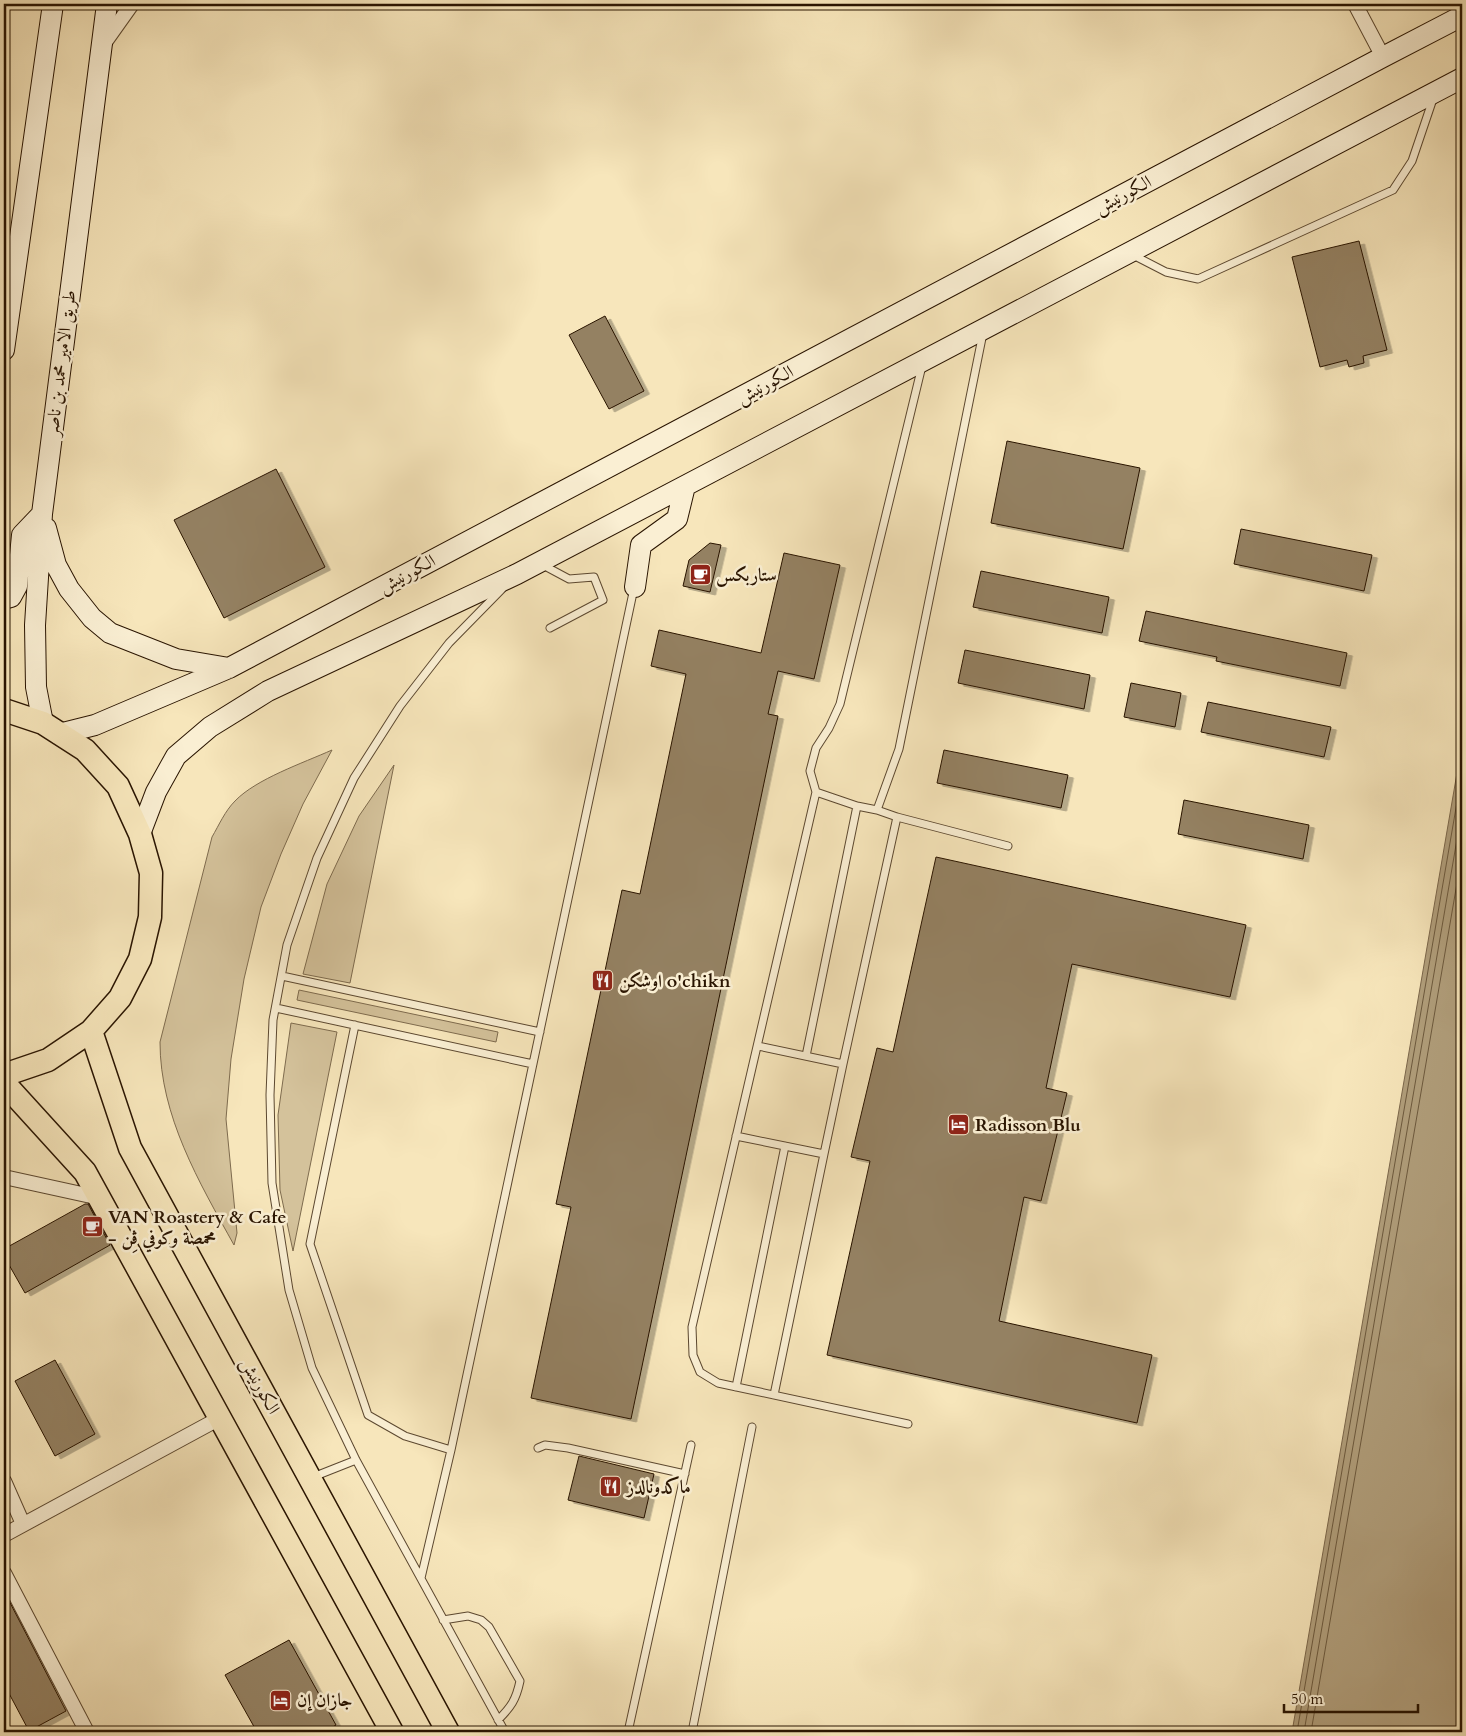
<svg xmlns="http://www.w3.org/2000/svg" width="1466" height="1736" font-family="Cardo,Amiri,serif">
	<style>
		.green { fill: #d4c29b; stroke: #7e6b4e }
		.water { fill: #b19f7c; stroke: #7b674b }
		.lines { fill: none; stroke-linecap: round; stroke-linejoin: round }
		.shore { stroke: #6d5a3e; stroke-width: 1 }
		.building { fill: #948162; stroke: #291401; filter: url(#shadow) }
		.service-casing { stroke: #5c4830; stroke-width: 9 }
		.minor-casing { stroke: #5c4830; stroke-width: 16 }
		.secondary-casing { stroke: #291401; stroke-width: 22 }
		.primary-casing { stroke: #291401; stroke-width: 25 }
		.service { stroke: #faefd3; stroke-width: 7 }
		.minor { stroke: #faefd3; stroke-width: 14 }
		.secondary { stroke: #faefd3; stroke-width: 20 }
		.primary { stroke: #f7e6bb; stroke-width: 22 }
		.labels { text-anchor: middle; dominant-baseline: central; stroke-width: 5; stroke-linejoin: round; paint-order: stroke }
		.street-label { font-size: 18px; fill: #291401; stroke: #faefd3 }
		.poi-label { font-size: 18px; font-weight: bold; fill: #291401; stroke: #faefd3; text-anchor: start }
	</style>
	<defs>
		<filter id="shadow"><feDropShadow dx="5.5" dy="3" stdDeviation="0" flood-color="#0004"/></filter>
	</defs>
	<rect width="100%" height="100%" fill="#f7e6bb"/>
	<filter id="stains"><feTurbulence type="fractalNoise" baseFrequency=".004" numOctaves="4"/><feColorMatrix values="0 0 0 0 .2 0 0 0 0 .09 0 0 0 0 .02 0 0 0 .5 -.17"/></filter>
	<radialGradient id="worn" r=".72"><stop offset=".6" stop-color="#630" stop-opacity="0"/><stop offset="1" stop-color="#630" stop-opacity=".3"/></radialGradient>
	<path class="green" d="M 332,750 L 303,804 L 281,854 L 261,907 L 244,979 L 231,1059 L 226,1119 L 237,1233 L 234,1245 C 199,1182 160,1116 160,1042 L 212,837 C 219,825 225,811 235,801 C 256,779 303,763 332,750 Z
		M 394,765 L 350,983 L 303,974 L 327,884 L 359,816 Z
		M 299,990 L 498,1032 L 496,1042 L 297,1000 Z
		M 291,1023 L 337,1032 L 293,1251 L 280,1190 L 278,1115 Z"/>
	<path class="water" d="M 1462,744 L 1462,1732 L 1292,1732 Z"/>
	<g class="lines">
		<path class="shore" d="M 1297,1732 L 1462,773
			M 1304,1732 L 1462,810
			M 1311,1732 L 1462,854"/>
	</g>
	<path class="building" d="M 1359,241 L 1387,350 L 1363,356 L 1364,363 L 1349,367 L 1347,360 L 1320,367 L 1292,257 Z
		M 605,316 L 644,391 L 609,409 L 569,335 Z
		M 1007,441 L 1140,468 L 1123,549 L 991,523 Z
		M 276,469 L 325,567 L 224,618 L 174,520 Z
		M 1241,529 L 1372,555 L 1364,591 L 1234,564 Z
		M 710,543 L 721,545 L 710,592 L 683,586 L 689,560 Z
		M 784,553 L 840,565 L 814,679 L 778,671 L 768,714 L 778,716 L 631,1419 L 531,1398 L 571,1207 L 556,1204 L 622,890 L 640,894 L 686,674 L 651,666 L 659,630 L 761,653 Z
		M 981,571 L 1109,597 L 1102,633 L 973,607 Z
		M 1146,611 L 1347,653 L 1340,686 L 1216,661 L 1217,657 L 1139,641 Z
		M 965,650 L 1090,675 L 1084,709 L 958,683 Z
		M 1131,683 L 1181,693 L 1175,727 L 1124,717 Z
		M 1208,702 L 1331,727 L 1324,757 L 1201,732 Z
		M 944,750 L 1068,775 L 1061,808 L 937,783 Z
		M 1184,800 L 1309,825 L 1303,859 L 1178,834 Z
		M 936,857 L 1246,925 L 1230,997 L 1072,964 L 1046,1088 L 1067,1093 L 1041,1201 L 1024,1197 L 999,1321 L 1152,1355 L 1137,1423 L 827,1355 L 870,1161 L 851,1157 L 877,1048 L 893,1052 Z
		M 85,1204 L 88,1204 L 110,1245 L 25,1293 L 4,1256 L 4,1249 Z
		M 55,1360 L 95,1434 L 55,1456 L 15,1381 Z
		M 579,1456 L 654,1474 L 644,1518 L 568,1500 Z
		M 4,1591 L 66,1711 L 29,1731 L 4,1684 Z
		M 289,1640 L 336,1725 L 324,1732 L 257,1732 L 225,1675 Z"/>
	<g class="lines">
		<defs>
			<path id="service" d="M 1131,254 L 1166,272 L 1198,279 L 1393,190 L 1412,161 L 1433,99
				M 922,366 L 840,704 L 829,728 L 816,748 L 810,771 L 816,792 L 857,806 L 877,810 L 899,749 L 983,333
				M 541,564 L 569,579 L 594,577 L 603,600 L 550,628
				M 502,589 L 449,643 L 400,706 L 354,778 L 317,858 L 287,945 L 273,1020 L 270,1095 L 272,1183 L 289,1290 L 312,1368 L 356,1460 L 505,1732
				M 816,792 L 692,1327 L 693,1355 L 700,1372 L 718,1383 L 908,1424
				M 877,810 L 897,817 L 1008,846
				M 282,976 L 540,1032
				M 276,1008 L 533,1064
				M 355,1025 L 310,1244 L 368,1415 L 405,1436 L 451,1450 L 634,588
				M 806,1056 L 857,806
				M 843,1064 L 897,817
				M 736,1136 L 824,1154 L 843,1064 L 758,1046
				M 736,1387 L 785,1146
				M 774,1395 L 824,1154
				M 538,1448 L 545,1445 L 568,1448 L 685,1474
				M 313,1477 L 356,1460
				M 421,1578 L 451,1450
				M 443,1620 L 468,1616 L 481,1620 L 489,1627 L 520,1681 C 516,1700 511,1707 498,1720
				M 628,1732 L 691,1445
				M 692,1732 L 752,1427"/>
			<path id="minor" d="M 1355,4 L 1383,57
				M 105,42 L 132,4
				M 4,1177 L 100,1198
				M 4,1481 L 23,1524
				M 4,1535 L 220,1418
				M 4,1573 L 87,1732"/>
			<path id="secondary" d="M 4,350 L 53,4
				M 46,528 L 56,565 L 69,589 L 92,618 L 110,633 L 176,659 L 229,668
				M 635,587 L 641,545 L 677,519 L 685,486
				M 4,599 L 11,597 L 17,586 L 22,535 L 42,514
				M 43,723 L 36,687 L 35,625 L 42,514 L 107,4
				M 59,734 L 95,725 L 229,668 L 1383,57 L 1462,16
				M 140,834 L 156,792 L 176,756 L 210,727 L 268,691 L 517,574 L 1462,78"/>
			<path id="primary" d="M 4,710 L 43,723 L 85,750 L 118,786 L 140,834 L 151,873 L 150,917 L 140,959 L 120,998 L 91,1031 L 48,1060 L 4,1075
				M 91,1031 L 130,1148 L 448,1732
				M 4,1083 L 85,1172 L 392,1732"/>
		</defs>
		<use href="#service" class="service-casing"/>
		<use href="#minor" class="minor-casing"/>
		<use href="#secondary" class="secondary-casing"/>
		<use href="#primary" class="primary-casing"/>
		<use href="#service" class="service"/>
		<use href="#minor" class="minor"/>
		<use href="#secondary" class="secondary"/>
		<use href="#primary" class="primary"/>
	</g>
	<defs>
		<symbol id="cafe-square" viewBox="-11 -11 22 22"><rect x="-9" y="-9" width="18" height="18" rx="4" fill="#8f2418" stroke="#faefd3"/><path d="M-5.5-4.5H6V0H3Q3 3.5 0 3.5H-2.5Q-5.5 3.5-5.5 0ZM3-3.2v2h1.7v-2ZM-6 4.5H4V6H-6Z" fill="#fff"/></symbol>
		<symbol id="restaurant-square" viewBox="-11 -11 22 22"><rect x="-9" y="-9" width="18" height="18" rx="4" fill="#8f2418" stroke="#faefd3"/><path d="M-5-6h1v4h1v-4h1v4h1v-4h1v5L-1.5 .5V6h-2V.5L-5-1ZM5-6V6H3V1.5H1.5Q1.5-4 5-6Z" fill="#fff"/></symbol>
		<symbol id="hotel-square" viewBox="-11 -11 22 22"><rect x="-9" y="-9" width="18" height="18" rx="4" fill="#8f2418" stroke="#faefd3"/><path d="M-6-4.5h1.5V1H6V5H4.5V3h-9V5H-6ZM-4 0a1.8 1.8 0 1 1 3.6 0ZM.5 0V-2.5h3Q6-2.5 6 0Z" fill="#fff"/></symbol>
	</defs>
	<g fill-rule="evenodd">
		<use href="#cafe-square" x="688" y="562" width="25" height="25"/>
		<use href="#restaurant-square" x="590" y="968" width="25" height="25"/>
		<use href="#hotel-square" x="946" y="1112" width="25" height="25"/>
		<use href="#cafe-square" x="80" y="1214" width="25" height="25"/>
		<use href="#restaurant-square" x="598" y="1474" width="25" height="25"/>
		<use href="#hotel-square" x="268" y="1688" width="25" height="25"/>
	</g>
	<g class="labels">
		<g class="street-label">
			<text transform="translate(1123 195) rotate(-28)">الكورنيش</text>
			<text transform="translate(61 363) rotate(-83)">طريق الامير محمد بن ناصر</text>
			<text transform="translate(765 385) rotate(-28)">الكورنيش</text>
			<text transform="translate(407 574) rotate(-28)">الكورنيش</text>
			<text transform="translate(260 1386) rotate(61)">الكورنيش</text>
		</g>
		<g class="poi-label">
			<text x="716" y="575">ستاربكس</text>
			<text x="619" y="981">اوشكن o'chikn</text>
			<text x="975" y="1125">Radisson Blu</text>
			<text x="108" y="1217">VAN Roastery &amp; Cafe<tspan x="108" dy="21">- محمصة وكوفي ڤِن</tspan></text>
			<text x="627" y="1487">ماكدونالدز</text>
			<text x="297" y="1700">جازان إن</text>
		</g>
	</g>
	<rect width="1466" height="1736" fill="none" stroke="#f7e6bb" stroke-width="20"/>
	<rect x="5" y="5" width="1456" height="1726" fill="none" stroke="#291401" stroke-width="2.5"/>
	<rect x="10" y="10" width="1446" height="1716" fill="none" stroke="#291401"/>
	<path d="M1284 1704v8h134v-8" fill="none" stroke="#291401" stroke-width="2.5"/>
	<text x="1291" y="1704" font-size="15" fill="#291401" stroke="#faefd3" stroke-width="4" paint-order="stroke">50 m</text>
	<rect width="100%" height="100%" filter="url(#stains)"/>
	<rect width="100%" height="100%" fill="url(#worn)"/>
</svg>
